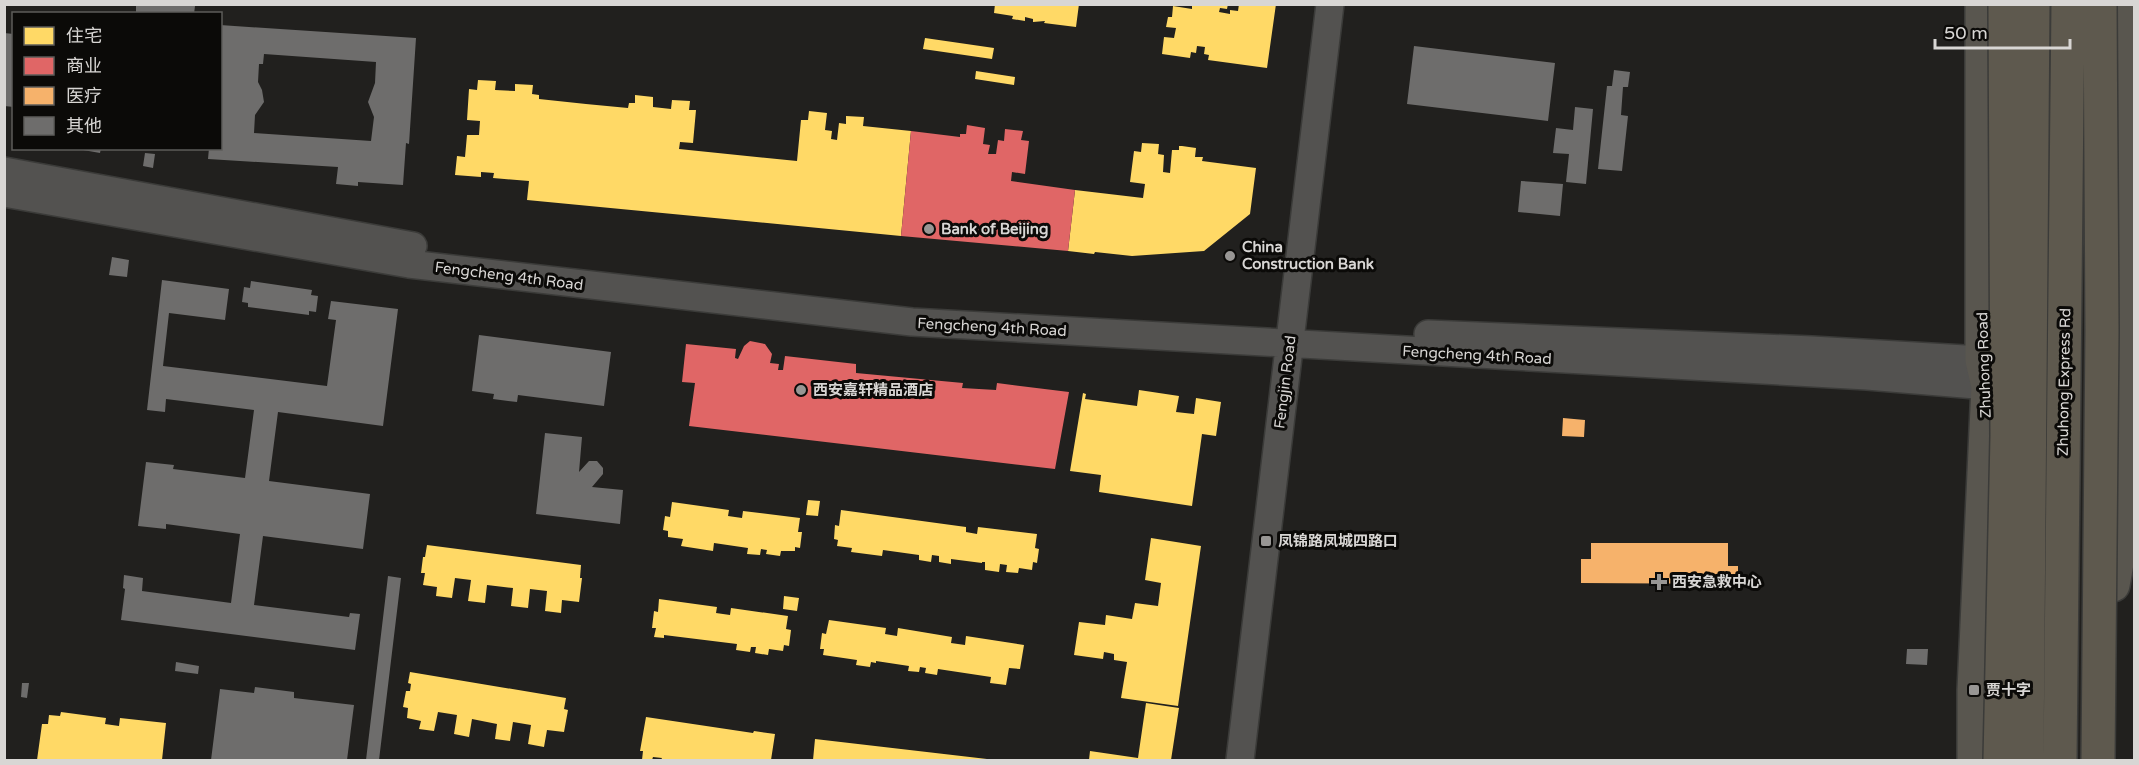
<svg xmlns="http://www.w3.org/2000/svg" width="2139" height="765" font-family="'Varela Round','Noto Sans SC',sans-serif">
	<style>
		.green { fill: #17301d }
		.homes { fill: #ffd966 }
		.shops { fill: #e06666 }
		.health { fill: #f6b26b }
		.building { fill: #6e6d6c; fill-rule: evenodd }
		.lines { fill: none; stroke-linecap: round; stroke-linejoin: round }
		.minor-casing { stroke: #3b3b39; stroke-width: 30 }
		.major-casing { stroke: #3b3b39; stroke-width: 36 }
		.minor { stroke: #535250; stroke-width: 27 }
		.major { stroke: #59564f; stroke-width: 33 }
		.highway-bridge-casing { stroke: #3b3b39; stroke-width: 36; stroke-linecap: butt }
		.highway-bridge { stroke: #5e594e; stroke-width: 33 }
		.poi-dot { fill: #989694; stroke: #0b0a08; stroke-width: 2 }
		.labels { text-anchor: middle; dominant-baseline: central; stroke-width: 6; stroke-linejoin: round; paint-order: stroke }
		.poi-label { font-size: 15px; font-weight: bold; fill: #d8d6d4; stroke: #0b0a08; text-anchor: start }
		.street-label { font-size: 15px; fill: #d8d6d4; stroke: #0b0a08 }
	</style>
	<rect width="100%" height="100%" fill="#21201e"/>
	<path class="green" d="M 2134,499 L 2134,760 L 2133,760 Z"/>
	<path class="homes" d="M 995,4 L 1079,4 L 1076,27 L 1044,23 L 1045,21 L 1033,22 L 1033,19 L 1025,17 L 1025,21 L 1012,19 L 1013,16 L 994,13 Z
		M 1192,4 L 1228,4 L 1227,9 L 1220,8 L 1219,12 L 1230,14 L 1230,10 L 1238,11 L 1239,4 L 1276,4 L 1267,68 L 1208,60 L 1209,55 L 1204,54 L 1205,47 L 1197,46 L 1196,53 L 1191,52 L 1190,58 L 1162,54 L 1164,37 L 1174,38 L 1176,28 L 1166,27 L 1168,17 L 1172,17 L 1173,6 L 1192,9 Z
		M 925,38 L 994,48 L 992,59 L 923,49 Z
		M 976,71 L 1015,77 L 1014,85 L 975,79 Z
		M 478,80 L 496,81 L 495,90 L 515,91 L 515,84 L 533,85 L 532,94 L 539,95 L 539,99 L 586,104 L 628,108 L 629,103 L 635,103 L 635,95 L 653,97 L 653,107 L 671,109 L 672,100 L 690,101 L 689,110 L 696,110 L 693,143 L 680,142 L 679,149 L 797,161 L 801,120 L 808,120 L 809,111 L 827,113 L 825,130 L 832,131 L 831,139 L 837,140 L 839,123 L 846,124 L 846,116 L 864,117 L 863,126 L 911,131 L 901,236 L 527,200 L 529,181 L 493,178 L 494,173 L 481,172 L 481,177 L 455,175 L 457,156 L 465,157 L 467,135 L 479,135 L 480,121 L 467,120 L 469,89 L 477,90 Z
		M 1142,143 L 1159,144 L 1158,154 L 1164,155 L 1163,172 L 1170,173 L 1172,150 L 1179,150 L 1179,146 L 1182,146 L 1196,148 L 1195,157 L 1203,157 L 1202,161 L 1256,168 L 1250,214 L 1204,251 L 1132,256 L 1095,252 L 1094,254 L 1068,251 L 1075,190 L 1143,198 L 1145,184 L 1130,182 L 1134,151 L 1141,152 Z
		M 1139,390 L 1179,396 L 1176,412 L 1194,414 L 1196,398 L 1221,402 L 1216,436 L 1202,434 L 1192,506 L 1099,492 L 1101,475 L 1070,471 L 1083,393 L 1086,394 L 1085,399 L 1137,406 Z
		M 808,500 L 820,501 L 818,516 L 806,515 Z
		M 672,502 L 729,510 L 728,516 L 742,518 L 743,511 L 800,518 L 798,532 L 802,532 L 800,548 L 795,547 L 795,551 L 781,551 L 780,556 L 766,554 L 767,550 L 761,549 L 760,555 L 747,554 L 748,548 L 714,543 L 713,551 L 681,546 L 683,539 L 668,537 L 668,531 L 663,530 L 665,516 L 670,517 Z
		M 841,510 L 966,527 L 966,532 L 977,534 L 978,527 L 1037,534 L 1035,548 L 1039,549 L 1037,563 L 1033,562 L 1032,570 L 1019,568 L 1018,573 L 1006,572 L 1007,565 L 1000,564 L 999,572 L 985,570 L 985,562 L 982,562 L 982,563 L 951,559 L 951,564 L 939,562 L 939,556 L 932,555 L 931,562 L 919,560 L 919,555 L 883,550 L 882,556 L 851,552 L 852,548 L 837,546 L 838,540 L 834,539 L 835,525 L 839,526 Z
		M 1151,538 L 1201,546 L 1178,706 L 1121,698 L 1127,662 L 1114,660 L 1114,654 L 1104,652 L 1103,659 L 1074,655 L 1079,622 L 1105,625 L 1106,615 L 1132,619 L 1135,603 L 1158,606 L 1161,583 L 1145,580 Z
		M 427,545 L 581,565 L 580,578 L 582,578 L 579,602 L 562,600 L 561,613 L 545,611 L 547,591 L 530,589 L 528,608 L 511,606 L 513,588 L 487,585 L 485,603 L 468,601 L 471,580 L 455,578 L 452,598 L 436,596 L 437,587 L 423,585 L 425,573 L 421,573 L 423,557 L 425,557 Z
		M 784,596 L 799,598 L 797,611 L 783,609 Z
		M 659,599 L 717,607 L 716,613 L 730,615 L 731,608 L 788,616 L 786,629 L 791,630 L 789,646 L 784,645 L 783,651 L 769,649 L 768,655 L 755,653 L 756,647 L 751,647 L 750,652 L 736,650 L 737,644 L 664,635 L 664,638 L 654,637 L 656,628 L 652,628 L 654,611 L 658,612 Z
		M 829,620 L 886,628 L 885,634 L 897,636 L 898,628 L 952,637 L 951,643 L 965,645 L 966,636 L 1024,645 L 1020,669 L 1009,668 L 1006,685 L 990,683 L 991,677 L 938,669 L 937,675 L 925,673 L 926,668 L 920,667 L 919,672 L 908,671 L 909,666 L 876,661 L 876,663 L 871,662 L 870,667 L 856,665 L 857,660 L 823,655 L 824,649 L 820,649 L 822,633 L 826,634 Z
		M 410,672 L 566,698 L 564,709 L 568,710 L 564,732 L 547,730 L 544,747 L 528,744 L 531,725 L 513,722 L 510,741 L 495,739 L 497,724 L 472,719 L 469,737 L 454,734 L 457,715 L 438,712 L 434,731 L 419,729 L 421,721 L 407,718 L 408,708 L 403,707 L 406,691 L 410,691 L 411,684 L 408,683 Z
		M 1146,703 L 1179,708 L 1171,760 L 1089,760 L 1090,751 L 1138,758 Z
		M 61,712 L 106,718 L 105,724 L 119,726 L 120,718 L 166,723 L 162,760 L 37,760 L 42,724 L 48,724 L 49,715 L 60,716 Z
		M 646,717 L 753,733 L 754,731 L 775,734 L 771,760 L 661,760 L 662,758 L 653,757 L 652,760 L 642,760 L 643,751 L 640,751 Z
		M 815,739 L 987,759 L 987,760 L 813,760 Z"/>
	<path class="shops" d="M 967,125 L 985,128 L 983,144 L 990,145 L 988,154 L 996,154 L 998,140 L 1004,141 L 1005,129 L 1023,131 L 1021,140 L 1029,141 L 1025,174 L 1012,172 L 1011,181 L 1075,190 L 1068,251 L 901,236 L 911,131 L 960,137 L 960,134 L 966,134 Z
		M 750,341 L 765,344 L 772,354 L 770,363 L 779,364 L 778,370 L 783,370 L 785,356 L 856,364 L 856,373 L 963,383 L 962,388 L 996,390 L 997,383 L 1069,392 L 1055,469 L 689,426 L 695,383 L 682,382 L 686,344 L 736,349 L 735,358 L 738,359 L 744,346 Z"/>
	<path class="health" d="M 1563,418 L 1585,420 L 1584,437 L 1562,436 Z
		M 1591,543 L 1728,543 L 1728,566 L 1738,566 L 1738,584 L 1581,583 L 1581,559 L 1591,559 Z"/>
	<path class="building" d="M 136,4 L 182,4 L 195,6 L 194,14 L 136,14 Z
		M 220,25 L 416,38 L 409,144 L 406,143 L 403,185 L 358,182 L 358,186 L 336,184 L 338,167 L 208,159 L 209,148 L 220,148 ZM 264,54 L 376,62 L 375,83 L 368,102 L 374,117 L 371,141 L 254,133 L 255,115 L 264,102 L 262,90 L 258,82 L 259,64 L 263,64 Z
		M 4,33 L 14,34 L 14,107 L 4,106 Z
		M 1414,46 L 1555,63 L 1548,121 L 1407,104 Z
		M 1614,70 L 1630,72 L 1628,87 L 1623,87 L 1621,115 L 1628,116 L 1622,171 L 1598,169 L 1607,86 L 1612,86 Z
		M 1575,107 L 1593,109 L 1586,184 L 1566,182 L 1569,154 L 1553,153 L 1556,128 L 1573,130 Z
		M 72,148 L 101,148 L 100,153 Z
		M 145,153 L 155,154 L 153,168 L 143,166 Z
		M 1521,181 L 1563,184 L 1560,216 L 1518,212 Z
		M 112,257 L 129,260 L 127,277 L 109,275 Z
		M 162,280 L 229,289 L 225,320 L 169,313 L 163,366 L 327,386 L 336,320 L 328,319 L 331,301 L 398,309 L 383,426 L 278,412 L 269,481 L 370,494 L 363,549 L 263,536 L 254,605 L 349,617 L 350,613 L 360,614 L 355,650 L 121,620 L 125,589 L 123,588 L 124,575 L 143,578 L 142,591 L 231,603 L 240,534 L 166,524 L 166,529 L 138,526 L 146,462 L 174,465 L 173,469 L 245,478 L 254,410 L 166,399 L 165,412 L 147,410 Z
		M 251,281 L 312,290 L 311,295 L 318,296 L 316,312 L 309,311 L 309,315 L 248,307 L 248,303 L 242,302 L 244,287 L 250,288 Z
		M 479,335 L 611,352 L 604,406 L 518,395 L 517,402 L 493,399 L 494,394 L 472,391 Z
		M 545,433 L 582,437 L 579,472 L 589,461 L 597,461 L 603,468 L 603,474 L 592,487 L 623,490 L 620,524 L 536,514 Z
		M 388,576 L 401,578 L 379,760 L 366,760 Z
		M 1907,649 L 1928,649 L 1927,665 L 1906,664 Z
		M 176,662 L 199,666 L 198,674 L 175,671 Z
		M 22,683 L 29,683 L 27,698 L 21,697 Z
		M 255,687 L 294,692 L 294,698 L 354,705 L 347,760 L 211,760 L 220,689 L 254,693 Z"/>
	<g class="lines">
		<defs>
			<path id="minor" d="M 4,171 L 413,246
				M 4,193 L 409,264 L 912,322 L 1867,376 L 1988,386
				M 1428,334 L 1812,350 L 1982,360
				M 1240,760 L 1330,4"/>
			<path id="major" d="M 2116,513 L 2121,367 L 2121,4
				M 2113,585 L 2130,492
				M 1974,760 L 1974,690 L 1988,386 L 1982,360 L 1982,4"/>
		</defs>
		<use href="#minor" class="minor-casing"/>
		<use href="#major" class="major-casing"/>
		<use href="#minor" class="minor"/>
		<use href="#major" class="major"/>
		<defs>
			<path id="highway-bridge" d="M 2000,760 L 2007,436 L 2005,4
				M 2027,760 L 2033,4
				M 2060,760 L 2068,4
				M 2098,760 L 2102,331 L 2100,4"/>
		</defs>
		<use href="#highway-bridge" class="highway-bridge-casing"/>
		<use href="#highway-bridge" class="highway-bridge"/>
	</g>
	<g class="poi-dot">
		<circle cx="929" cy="229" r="6"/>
		<circle cx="1230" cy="256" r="6"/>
		<circle cx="801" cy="390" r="6"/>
		<rect x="1260" y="535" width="12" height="12" rx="3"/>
		<path d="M1656 573h6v6h6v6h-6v6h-6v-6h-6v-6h6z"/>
		<rect x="1968" y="684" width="12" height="12" rx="3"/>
	</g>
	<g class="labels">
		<g class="poi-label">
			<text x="941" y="229">Bank of Beijing</text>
			<text x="1242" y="247">China<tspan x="1242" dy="17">Construction Bank</tspan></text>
			<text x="813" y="390">西安嘉轩精品酒店</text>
			<text x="1278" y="541">凤锦路凤城四路口</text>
			<text x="1672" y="582">西安急救中心</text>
			<text x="1986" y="690">贾十字</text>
		</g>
		<g class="street-label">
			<text transform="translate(509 276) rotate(7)">Fengcheng 4th Road</text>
			<text transform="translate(992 327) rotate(3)">Fengcheng 4th Road</text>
			<text transform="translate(1477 355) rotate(3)">Fengcheng 4th Road</text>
			<text transform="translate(1984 365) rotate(-92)">Zhuhong Road</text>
			<text transform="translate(1285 382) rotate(-83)">Fengjin Road</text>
			<text transform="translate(2064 382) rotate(-89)">Zhuhong Express Rd</text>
		</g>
	</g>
	<rect width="2139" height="765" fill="none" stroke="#d8d6d4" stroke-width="12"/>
	<rect x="12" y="12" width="210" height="138" fill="#0b0a08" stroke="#5d5c5a" stroke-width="1.5"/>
	<rect x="24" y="27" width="30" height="18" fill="#ffd966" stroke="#5d5c5a" stroke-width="1.5"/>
	<text x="66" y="42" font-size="18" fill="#d8d6d4">住宅</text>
	<rect x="24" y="57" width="30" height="18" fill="#e06666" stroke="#5d5c5a" stroke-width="1.5"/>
	<text x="66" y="72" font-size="18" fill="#d8d6d4">商业</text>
	<rect x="24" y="87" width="30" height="18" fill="#f6b26b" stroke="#5d5c5a" stroke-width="1.5"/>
	<text x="66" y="102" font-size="18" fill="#d8d6d4">医疗</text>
	<rect x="24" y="117" width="30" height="18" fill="#6e6d6c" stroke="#5d5c5a" stroke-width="1.5"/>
	<text x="66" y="132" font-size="18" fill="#d8d6d4">其他</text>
	<path d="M1935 39v9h135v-9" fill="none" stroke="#d8d6d4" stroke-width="3"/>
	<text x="1944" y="39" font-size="18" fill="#d8d6d4" stroke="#0b0a08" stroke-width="4.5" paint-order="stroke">50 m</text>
</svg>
